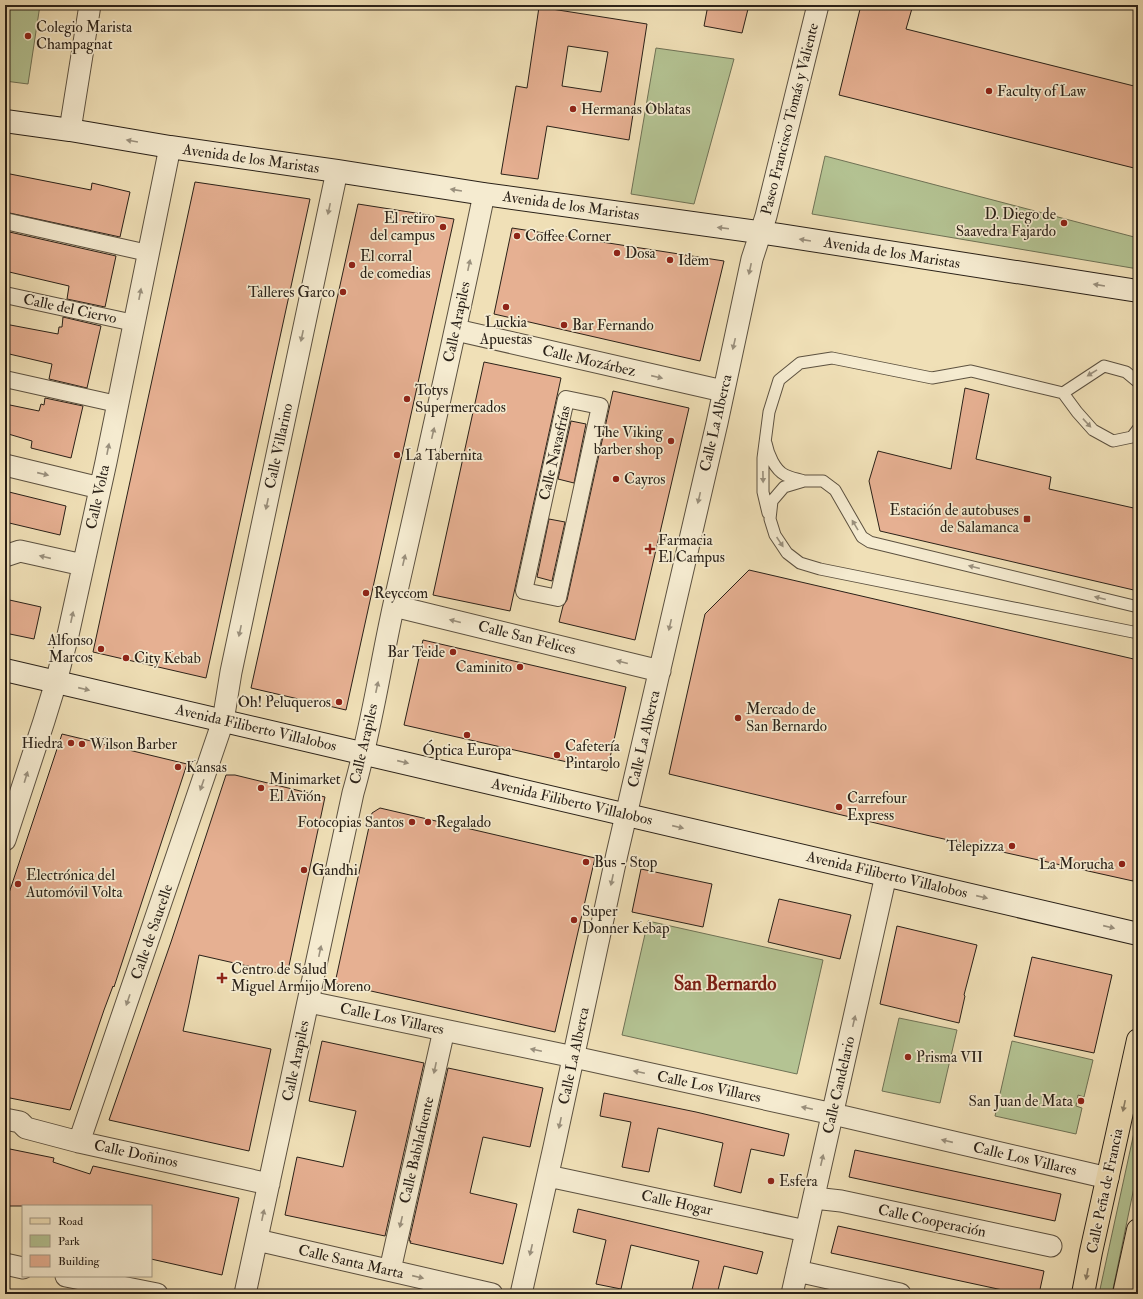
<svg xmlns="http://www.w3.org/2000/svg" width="1143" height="1299" font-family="'IM FELL Double Pica',serif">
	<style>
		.green { fill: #b4c393; stroke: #6f7256 }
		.building { fill: #e6b092; stroke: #2a2118; fill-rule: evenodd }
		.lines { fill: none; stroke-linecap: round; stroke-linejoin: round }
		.service-casing { stroke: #5c5140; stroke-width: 13 }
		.pedestrian-casing { stroke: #5c5140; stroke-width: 18 }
		.minor-casing { stroke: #5c5140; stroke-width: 23 }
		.secondary-casing { stroke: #2a2118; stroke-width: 24 }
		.primary-casing { stroke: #2a2118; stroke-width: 24 }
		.service { stroke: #f5ebd0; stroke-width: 11 }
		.pedestrian { stroke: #f5ebd0; stroke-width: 16 }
		.minor { stroke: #f5ebd0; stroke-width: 21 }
		.secondary { stroke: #f5ebd0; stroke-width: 22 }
		.primary { stroke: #f0e0b7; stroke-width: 22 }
		.oneway { fill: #9a907d }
		.oneway2 { fill: #8d8068 }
		.poi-dot { fill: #8f2418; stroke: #f5ebd0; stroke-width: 1.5 }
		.labels { text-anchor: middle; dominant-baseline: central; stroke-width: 3.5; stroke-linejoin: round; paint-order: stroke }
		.poi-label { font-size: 15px; fill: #2a2118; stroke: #f5ebd0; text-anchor: start }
		.street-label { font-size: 15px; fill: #2a2118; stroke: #f5ebd0 }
		.district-label { font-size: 19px; font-weight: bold; fill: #7a1f14; stroke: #f5ebd0 }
	</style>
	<rect width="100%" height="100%" fill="#f0e0b7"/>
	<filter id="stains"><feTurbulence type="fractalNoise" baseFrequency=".005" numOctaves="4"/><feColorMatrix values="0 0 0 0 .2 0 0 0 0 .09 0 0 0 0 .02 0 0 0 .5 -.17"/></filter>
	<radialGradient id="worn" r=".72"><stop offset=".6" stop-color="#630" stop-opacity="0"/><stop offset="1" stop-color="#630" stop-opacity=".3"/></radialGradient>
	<path class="green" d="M 5,5 L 40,5 L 28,84 L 5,81 Z
		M 656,48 L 734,59 L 694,204 L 631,194 Z
		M 825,156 L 1138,238 L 1138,269 L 812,214 Z
		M 648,921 L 823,960 L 797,1074 L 622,1035 Z
		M 899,1018 L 957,1030 L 940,1103 L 882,1091 Z
		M 1012,1041 L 1093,1060 L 1084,1097 L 1078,1095 L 1076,1106 L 1082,1108 L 1076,1134 L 995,1116 Z
		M 1138,1114 L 1138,1168 L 1112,1294 L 1099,1294 Z"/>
	<path class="building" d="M 708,5 L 749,5 L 742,33 L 704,26 Z
		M 861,5 L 913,5 L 906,29 L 1138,87 L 1138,169 L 839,95 Z
		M 539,7 L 647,24 L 629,140 L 547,126 L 538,179 L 501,174 L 516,86 L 527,88 ZM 568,46 L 608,52 L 601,92 L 562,86 Z
		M 5,173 L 91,190 L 92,183 L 130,192 L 120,237 L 5,212 Z
		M 195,182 L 310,199 L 206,678 L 93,652 Z
		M 358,204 L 454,219 L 346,710 L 251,688 Z
		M 512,228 L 724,261 L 700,361 L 494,314 Z
		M 5,231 L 116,256 L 105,307 L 67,299 L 69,286 L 5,271 Z
		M 63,317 L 101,326 L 87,388 L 49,379 L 52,364 L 5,353 L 5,324 L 58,334 L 59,327 L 62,327 Z
		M 484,362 L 561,378 L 510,611 L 433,595 Z
		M 965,388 L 989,394 L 976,459 L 1051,477 L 1049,489 L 1138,509 L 1138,591 L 880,531 L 869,481 L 878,451 L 951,469 Z
		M 613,391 L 689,408 L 635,640 L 559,622 L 563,606 L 567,600 Z
		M 45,398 L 83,406 L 71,458 L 31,448 L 32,441 L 5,433 L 5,404 L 39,411 L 41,404 L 44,405 Z
		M 571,421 L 586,424 L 574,483 L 558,479 Z
		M 5,491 L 66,506 L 60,535 L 5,522 Z
		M 549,519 L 565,522 L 552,581 L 537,577 Z
		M 749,570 L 1138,660 L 1138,860 L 1133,881 L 926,835 L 669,774 L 705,614 Z
		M 5,599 L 41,607 L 34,639 L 5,633 Z
		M 423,640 L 626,687 L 607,771 L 404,725 Z
		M 62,734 L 187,764 L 114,987 L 113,986 L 104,1010 L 70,1110 L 5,1097 L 5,905 Z
		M 226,775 L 235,775 L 325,797 L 287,975 L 199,955 L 189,1004 L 183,1031 L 271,1049 L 249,1151 L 109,1120 L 171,942 Z
		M 380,808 L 595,858 L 555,1032 L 335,983 L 372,813 Z
		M 641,869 L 712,884 L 703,927 L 632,912 Z
		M 779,899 L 851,915 L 840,959 L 768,942 Z
		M 897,926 L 977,945 L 964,995 L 965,996 L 959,1023 L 880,1004 Z
		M 1032,957 L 1112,975 L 1094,1053 L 1014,1036 Z
		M 322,1041 L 424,1063 L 385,1236 L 285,1215 L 297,1157 L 343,1167 L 356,1111 L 309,1101 Z
		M 448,1068 L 543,1088 L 530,1147 L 483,1137 L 470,1193 L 517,1204 L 503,1264 L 410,1243 L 411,1241 L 409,1241 Z
		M 604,1093 L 696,1112 L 789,1134 L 784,1156 L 751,1149 L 741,1193 L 714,1186 L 723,1143 L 658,1128 L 649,1172 L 622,1167 L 631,1122 L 600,1116 Z
		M 5,1148 L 54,1158 L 53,1162 L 90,1174 L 93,1166 L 239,1198 L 222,1275 L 151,1259 L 151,1206 L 5,1206 Z
		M 855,1150 L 1061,1194 L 1055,1221 L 849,1177 Z
		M 578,1209 L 763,1252 L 757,1274 L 724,1266 L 717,1294 L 691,1294 L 699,1261 L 631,1245 L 621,1289 L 596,1284 L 606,1240 L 573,1232 Z
		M 838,1226 L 1044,1271 L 1039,1294 L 1021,1294 L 831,1253 Z"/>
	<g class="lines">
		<defs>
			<path id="service" d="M 1063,393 L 1104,366 L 1126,372 L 1138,382
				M 766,443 C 768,454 775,470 785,475 C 791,478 798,479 804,481
				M 768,513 L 763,492 L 763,458 L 769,412 L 779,380 L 800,363 L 832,358 L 932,378 L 971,371 L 1063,393 L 1077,412 L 1093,430 L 1113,441 L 1132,437 L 1138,429
				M 1138,607 L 870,542 L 862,537 L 835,490 L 823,481 L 804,481 L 784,487 L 772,501 L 770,519 L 775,535 L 787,553 L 800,563 L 820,569 L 1138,633"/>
			<path id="pedestrian" d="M 5,221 L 148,253
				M 5,295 L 134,323
				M 5,379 L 117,404
				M 566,399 L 600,406 L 558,598 L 524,591 Z"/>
			<path id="minor" d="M 70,130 L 90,5
				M 456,330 L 723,391
				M 5,465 L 100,488
				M 5,556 L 20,551 L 83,565
				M 394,606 L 660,671
				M 5,840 L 44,721 L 56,682 L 68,635 L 106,462 L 170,147
				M 309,1002 L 574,1057 L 833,1114 L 1108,1178
				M 5,1119 L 20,1122 L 26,1128 L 79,1142 L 269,1184
				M 79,1142 L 223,721 L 231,672 L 337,171
				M 548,1176 L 806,1231
				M 814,1198 L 841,1201 L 1051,1246
				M 257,1240 L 492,1294
				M 5,1264 L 23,1268
				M 390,1270 L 444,1030
				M 797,1271 L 900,1294
				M 66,1276 L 157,1294
				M 245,1294 L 353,793 C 371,731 380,667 394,604 C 425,467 456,331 484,194
				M 521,1294 L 554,1147 L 617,854 L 717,423 L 752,259 L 766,216 L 818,5
				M 792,1294 L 886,875"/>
			<path id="secondary" d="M 5,121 L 70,130 L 170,147 L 337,171 L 484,194 L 779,235 L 1138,291
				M 5,670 L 1138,934"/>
			<path id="primary" d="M 1083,1294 L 1091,1252 L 1138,1040
				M 1124,1294 L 1138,1230"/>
		</defs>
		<use href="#service" class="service-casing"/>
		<use href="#pedestrian" class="pedestrian-casing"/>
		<use href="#minor" class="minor-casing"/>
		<use href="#secondary" class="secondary-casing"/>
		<use href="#primary" class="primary-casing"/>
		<use href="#service" class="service"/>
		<use href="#pedestrian" class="pedestrian"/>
		<use href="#minor" class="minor"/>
		<use href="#secondary" class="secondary"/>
		<use href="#primary" class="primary"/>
	</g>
	<defs><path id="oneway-solid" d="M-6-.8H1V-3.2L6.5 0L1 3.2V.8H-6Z"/></defs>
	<g class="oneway">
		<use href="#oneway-solid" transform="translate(132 141) rotate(-170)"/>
		<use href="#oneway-solid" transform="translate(456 190) rotate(-171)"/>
		<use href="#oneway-solid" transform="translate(329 209) rotate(102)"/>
		<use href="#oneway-solid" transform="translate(723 228) rotate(-173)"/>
		<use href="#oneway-solid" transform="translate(805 240) rotate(-171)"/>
		<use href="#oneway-solid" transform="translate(469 265) rotate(-78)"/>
		<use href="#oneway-solid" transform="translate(750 269) rotate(102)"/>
		<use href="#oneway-solid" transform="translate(1099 285) rotate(-171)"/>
		<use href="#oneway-solid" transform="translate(140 294) rotate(-79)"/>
		<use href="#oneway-solid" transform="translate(302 336) rotate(102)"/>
		<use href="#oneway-solid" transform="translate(734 344) rotate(103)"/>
		<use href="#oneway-solid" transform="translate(1092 373) rotate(148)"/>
		<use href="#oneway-solid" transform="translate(657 377) rotate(13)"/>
		<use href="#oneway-solid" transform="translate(1087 423) rotate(47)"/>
		<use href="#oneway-solid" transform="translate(433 433) rotate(-77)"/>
		<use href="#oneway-solid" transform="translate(108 449) rotate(-79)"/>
		<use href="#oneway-solid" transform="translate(43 474) rotate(13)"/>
		<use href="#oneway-solid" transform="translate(763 477) rotate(89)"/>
		<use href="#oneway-solid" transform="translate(699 498) rotate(103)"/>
		<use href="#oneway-solid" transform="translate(267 504) rotate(102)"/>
		<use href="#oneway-solid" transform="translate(855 525) rotate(-121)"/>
		<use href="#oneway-solid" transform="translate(780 542) rotate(56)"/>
		<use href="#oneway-solid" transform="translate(45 557) rotate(-167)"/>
		<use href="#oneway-solid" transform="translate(404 560) rotate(-77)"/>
		<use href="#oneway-solid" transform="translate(974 567) rotate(-166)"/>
		<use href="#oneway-solid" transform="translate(1100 598) rotate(-166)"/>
		<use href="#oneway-solid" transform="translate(72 617) rotate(-78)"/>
		<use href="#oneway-solid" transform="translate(455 621) rotate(-166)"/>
		<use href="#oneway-solid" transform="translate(670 625) rotate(103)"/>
		<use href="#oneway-solid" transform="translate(240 631) rotate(102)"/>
		<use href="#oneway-solid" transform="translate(622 662) rotate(-166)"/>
		<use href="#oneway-solid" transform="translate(377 687) rotate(-78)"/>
		<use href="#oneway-solid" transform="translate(84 689) rotate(13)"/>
		<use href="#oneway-solid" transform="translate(403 762) rotate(13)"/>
		<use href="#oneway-solid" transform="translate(26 777) rotate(-73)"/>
		<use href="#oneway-solid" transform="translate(202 785) rotate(109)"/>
		<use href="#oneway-solid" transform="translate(678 827) rotate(13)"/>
		<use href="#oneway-solid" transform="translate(612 880) rotate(102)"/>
		<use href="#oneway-solid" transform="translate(982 897) rotate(13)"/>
		<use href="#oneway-solid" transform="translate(1109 927) rotate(13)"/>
		<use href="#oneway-solid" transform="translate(320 951) rotate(-78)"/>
		<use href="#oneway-solid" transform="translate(128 1000) rotate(109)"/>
		<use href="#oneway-solid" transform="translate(854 1021) rotate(-77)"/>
		<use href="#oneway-solid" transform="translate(536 1050) rotate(-168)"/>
		<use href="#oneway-solid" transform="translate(435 1068) rotate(102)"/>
		<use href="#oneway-solid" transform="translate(639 1072) rotate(-168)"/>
		<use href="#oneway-solid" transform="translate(807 1108) rotate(-168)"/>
		<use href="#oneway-solid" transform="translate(560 1123) rotate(102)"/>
		<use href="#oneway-solid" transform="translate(947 1141) rotate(-167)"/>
		<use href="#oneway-solid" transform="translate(822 1160) rotate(-77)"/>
		<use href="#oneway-solid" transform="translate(263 1215) rotate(-78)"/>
		<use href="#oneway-solid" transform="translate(401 1222) rotate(103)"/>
		<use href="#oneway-solid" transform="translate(531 1250) rotate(103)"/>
		<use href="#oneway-solid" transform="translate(418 1277) rotate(13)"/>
	</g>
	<g class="oneway2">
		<use href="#oneway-solid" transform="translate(1124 1106) rotate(102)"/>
		<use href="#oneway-solid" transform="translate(1087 1274) rotate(101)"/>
	</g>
	<g class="poi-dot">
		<circle cx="28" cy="36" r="4"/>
		<circle cx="989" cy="91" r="4"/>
		<circle cx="573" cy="109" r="4"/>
		<circle cx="1064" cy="223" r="4"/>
		<circle cx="443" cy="227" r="4"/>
		<circle cx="517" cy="236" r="4"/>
		<circle cx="617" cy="253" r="4"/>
		<circle cx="670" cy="260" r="4"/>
		<circle cx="352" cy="265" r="4"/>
		<circle cx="343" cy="292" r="4"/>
		<circle cx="506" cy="307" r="4"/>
		<circle cx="564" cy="325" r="4"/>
		<circle cx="407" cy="399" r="4"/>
		<circle cx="671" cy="441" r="4"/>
		<circle cx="397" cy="455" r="4"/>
		<circle cx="616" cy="479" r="4"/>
		<rect x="1023" y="515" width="8" height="8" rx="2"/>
		<path d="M648 543h4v4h4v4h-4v4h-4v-4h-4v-4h4z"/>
		<circle cx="366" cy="593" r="4"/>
		<circle cx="101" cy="649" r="4"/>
		<circle cx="453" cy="652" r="4"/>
		<circle cx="126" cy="658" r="4"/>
		<circle cx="520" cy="667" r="4"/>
		<circle cx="339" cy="702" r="4"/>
		<circle cx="738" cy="718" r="4"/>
		<circle cx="467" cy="735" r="4"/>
		<circle cx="71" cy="743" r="4"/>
		<circle cx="82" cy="744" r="4"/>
		<circle cx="557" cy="755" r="4"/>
		<circle cx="178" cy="767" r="4"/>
		<circle cx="261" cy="788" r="4"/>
		<circle cx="839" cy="807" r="4"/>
		<circle cx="412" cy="822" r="4"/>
		<circle cx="428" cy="822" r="4"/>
		<circle cx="1012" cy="846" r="4"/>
		<circle cx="586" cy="862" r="4"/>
		<circle cx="1122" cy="864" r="4"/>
		<circle cx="304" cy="870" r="4"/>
		<circle cx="18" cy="884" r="4"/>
		<circle cx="574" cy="920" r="4"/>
		<path d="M220 972h4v4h4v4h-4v4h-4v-4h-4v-4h4z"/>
		<circle cx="908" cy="1057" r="4"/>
		<circle cx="1081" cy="1101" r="4"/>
		<circle cx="771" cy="1181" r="4"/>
	</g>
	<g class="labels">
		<g class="poi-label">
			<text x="36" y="27">Colegio Marista<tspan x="36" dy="17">Champagnat</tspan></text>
			<text x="997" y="91">Faculty of Law</text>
			<text x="581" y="109">Hermanas Oblatas</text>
			<text x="1056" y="214" text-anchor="end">D. Diego de<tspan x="1056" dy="17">Saavedra Fajardo</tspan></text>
			<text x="435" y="218" text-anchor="end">El retiro<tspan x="435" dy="17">del campus</tspan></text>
			<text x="525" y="236">Coffee Corner</text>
			<text x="625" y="253">Dosa</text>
			<text x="360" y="256">El corral<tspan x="360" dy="17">de comedias</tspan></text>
			<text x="678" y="260">Idem</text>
			<text x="335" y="292" text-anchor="end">Talleres Garco</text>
			<text x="506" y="322" text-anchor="middle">Luckia<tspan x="506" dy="17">Apuestas</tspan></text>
			<text x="572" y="325">Bar Fernando</text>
			<text x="415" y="390">Totys<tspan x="415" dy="17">Supermercados</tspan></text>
			<text x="663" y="432" text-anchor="end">The Viking<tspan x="663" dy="17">barber shop</tspan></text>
			<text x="405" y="455">La Tabernita</text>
			<text x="624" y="479">Cayros</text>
			<text x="1019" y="510" text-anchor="end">Estación de autobuses<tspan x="1019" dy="17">de Salamanca</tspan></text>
			<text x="658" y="540">Farmacia<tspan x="658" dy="17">El Campus</tspan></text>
			<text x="374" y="593">Reyccom</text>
			<text x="93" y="640" text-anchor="end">Alfonso<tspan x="93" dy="17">Marcos</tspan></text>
			<text x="445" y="652" text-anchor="end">Bar Teide</text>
			<text x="134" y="658">City Kebab</text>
			<text x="512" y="667" text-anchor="end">Caminito</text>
			<text x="331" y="702" text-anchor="end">Oh! Peluqueros</text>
			<text x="746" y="709">Mercado de<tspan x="746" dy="17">San Bernardo</tspan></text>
			<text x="63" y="743" text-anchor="end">Hiedra</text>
			<text x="90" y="744">Wilson Barber</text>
			<text x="565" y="746">Cafetería<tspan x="565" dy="17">Pintarolo</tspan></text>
			<text x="467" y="750" text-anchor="middle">Óptica Europa</text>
			<text x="186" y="767">Kansas</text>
			<text x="269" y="779">Minimarket<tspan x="269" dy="17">El Avión</tspan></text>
			<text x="847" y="798">Carrefour<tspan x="847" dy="17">Express</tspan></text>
			<text x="404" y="822" text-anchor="end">Fotocopias Santos</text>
			<text x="436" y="822">Regalado</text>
			<text x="1004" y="846" text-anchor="end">Telepizza</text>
			<text x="594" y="862">Bus - Stop</text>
			<text x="1114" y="864" text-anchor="end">La Morucha</text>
			<text x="312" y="870">Gandhi</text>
			<text x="26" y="875">Electrónica del<tspan x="26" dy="17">Automóvil Volta</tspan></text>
			<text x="582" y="911">Super<tspan x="582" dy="17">Donner Kebap</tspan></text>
			<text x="231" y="969">Centro de Salud<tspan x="231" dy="17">Miguel Armijo Moreno</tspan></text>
			<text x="916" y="1057">Prisma VII</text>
			<text x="1073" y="1101" text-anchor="end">San Juan de Mata</text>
			<text x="779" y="1181">Esfera</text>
		</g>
		<g class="street-label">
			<text transform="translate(790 119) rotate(-76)">Paseo Francisco Tomás y Valiente</text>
			<text transform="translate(251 159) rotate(8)">Avenida de los Maristas</text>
			<text transform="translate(571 206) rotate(8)">Avenida de los Maristas</text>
			<text transform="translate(892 253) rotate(9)">Avenida de los Maristas</text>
			<text transform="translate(70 309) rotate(12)">Calle del Ciervo</text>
			<text transform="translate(457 322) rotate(-78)">Calle Arapiles</text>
			<text transform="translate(589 361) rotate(13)">Calle Mozárbez</text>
			<text transform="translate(716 423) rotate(-77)">Calle La Alberca</text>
			<text transform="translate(279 446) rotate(-78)">Calle Villarino</text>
			<text transform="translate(555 453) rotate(-77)">Calle Navasfrías</text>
			<text transform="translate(98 497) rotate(-78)">Calle Volta</text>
			<text transform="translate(527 638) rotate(14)">Calle San Felices</text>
			<text transform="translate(256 728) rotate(13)">Avenida Filiberto Villalobos</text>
			<text transform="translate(644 739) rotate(-77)">Calle La Alberca</text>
			<text transform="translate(364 744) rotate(-77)">Calle Arapiles</text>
			<text transform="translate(572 802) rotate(13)">Avenida Filiberto Villalobos</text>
			<text transform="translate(887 875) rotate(13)">Avenida Filiberto Villalobos</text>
			<text transform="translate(152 932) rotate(-71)">Calle de Saucelle</text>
			<text transform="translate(392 1019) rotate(12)">Calle Los Villares</text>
			<text transform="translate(574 1056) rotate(-78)">Calle La Alberca</text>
			<text transform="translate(296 1061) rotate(-78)">Calle Arapiles</text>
			<text transform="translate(839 1085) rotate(-77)">Calle Candelario</text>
			<text transform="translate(709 1087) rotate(12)">Calle Los Villares</text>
			<text transform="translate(417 1150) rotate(-77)">Calle Babilafuente</text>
			<text transform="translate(136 1154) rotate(12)">Calle Doñinos</text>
			<text transform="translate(1025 1159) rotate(13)">Calle Los Villares</text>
			<text transform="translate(1105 1191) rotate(-78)">Calle Peña de Francia</text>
			<text transform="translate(677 1203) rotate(12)">Calle Hogar</text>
			<text transform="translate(932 1221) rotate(12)">Calle Cooperación</text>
			<text transform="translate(351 1262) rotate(13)">Calle Santa Marta</text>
		</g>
		<g class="district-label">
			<text x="725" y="984">San Bernardo</text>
		</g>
	</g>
	<rect width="1143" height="1299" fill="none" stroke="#f0e0b7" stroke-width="20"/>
	<rect x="6" y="6" width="1131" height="1287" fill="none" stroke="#2a2118" stroke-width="2"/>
	<rect x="10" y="10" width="1123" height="1279" fill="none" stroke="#2a2118"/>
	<rect x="22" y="1205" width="130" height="72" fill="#f5ebd0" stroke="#a49a86"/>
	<rect x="30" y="1218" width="20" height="6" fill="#f0e0b7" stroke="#a49a86"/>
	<text x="58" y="1225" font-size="12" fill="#2a2118">Road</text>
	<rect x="30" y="1235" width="20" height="12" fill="#b4c393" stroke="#a49a86"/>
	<text x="58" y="1245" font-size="12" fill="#2a2118">Park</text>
	<rect x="30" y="1255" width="20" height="12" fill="#e6b092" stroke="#a49a86"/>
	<text x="58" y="1265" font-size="12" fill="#2a2118">Building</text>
	<rect width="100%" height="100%" filter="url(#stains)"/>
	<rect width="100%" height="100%" fill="url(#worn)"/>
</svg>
